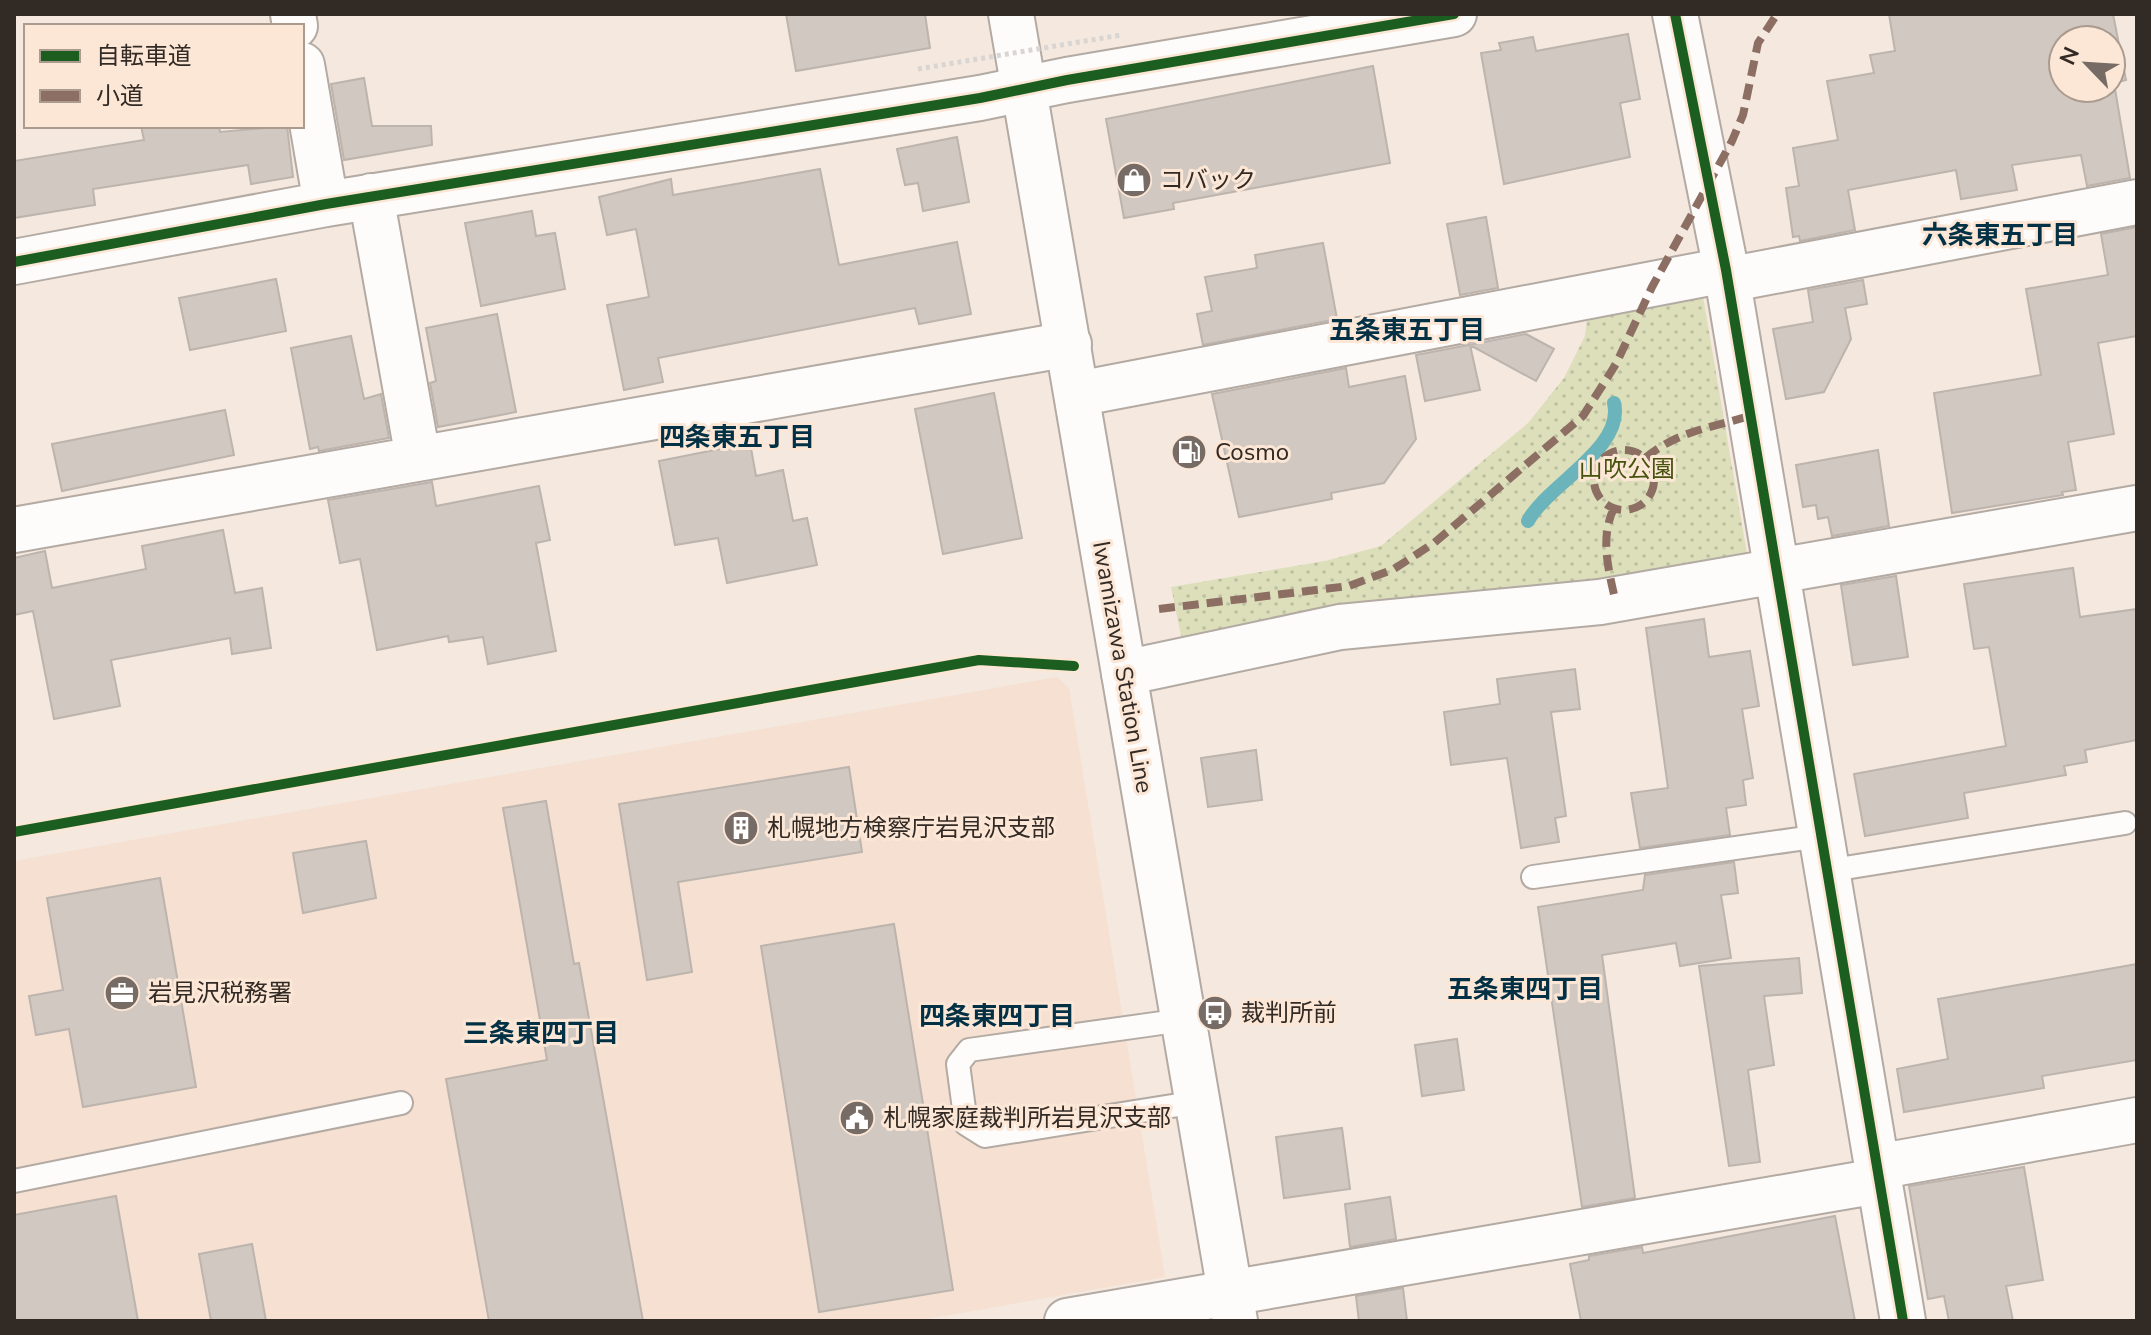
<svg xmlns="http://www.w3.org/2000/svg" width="2151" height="1335" font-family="'Nunito Sans','Noto Sans JP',sans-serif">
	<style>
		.built { fill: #f5e0d1 }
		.grass { fill: url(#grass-dots) }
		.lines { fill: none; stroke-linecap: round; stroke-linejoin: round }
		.stream { stroke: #6bb4bb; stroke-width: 14 }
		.building { fill: #d1c9c1; stroke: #bcb4ad; stroke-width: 2; fill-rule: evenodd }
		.service-casing { stroke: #b3aaa3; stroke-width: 26 }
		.minor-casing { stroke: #b3aaa3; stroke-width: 48 }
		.tertiary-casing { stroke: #b3aaa3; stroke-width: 48 }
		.secondary-casing { stroke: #b3aaa3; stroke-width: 48 }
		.service { stroke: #fdfcfa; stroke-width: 22 }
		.minor { stroke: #fdfcfa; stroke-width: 44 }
		.tertiary { stroke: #fdfcfa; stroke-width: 44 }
		.secondary { stroke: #fdfcfa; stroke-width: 44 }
		.path-bridge { stroke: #d9d5d2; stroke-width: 5; stroke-dasharray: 4 4; stroke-linecap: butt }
		.quiet { stroke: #8d6e63; stroke-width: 8; stroke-dasharray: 16 8; stroke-linecap: butt }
		.cycleway-casing { stroke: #fce7d7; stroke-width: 15 }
		.cycleway { stroke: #1b5e20; stroke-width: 10 }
		.labels { text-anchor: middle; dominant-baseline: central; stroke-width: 6; stroke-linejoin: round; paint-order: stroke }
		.poi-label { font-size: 24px; fill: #322a24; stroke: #fce7d7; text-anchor: start }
		.park-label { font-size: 24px; fill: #46530e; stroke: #fce7d7 }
		.street-label { font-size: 24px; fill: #322a24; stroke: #fce7d7 }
		.neighbourhood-label { font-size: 26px; font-weight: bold; fill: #023045; stroke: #fce7d7 }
	</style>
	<defs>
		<pattern id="grass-dots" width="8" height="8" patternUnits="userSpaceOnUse" patternTransform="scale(2)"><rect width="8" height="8" fill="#dcdfba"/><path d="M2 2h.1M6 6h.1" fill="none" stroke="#bdc0a0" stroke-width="1.8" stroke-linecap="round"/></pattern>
	</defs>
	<rect width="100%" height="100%" fill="#f4e8df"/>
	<path class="built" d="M 1057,677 L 1069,688 L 1165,1277 L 916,1321 L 14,1321 L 14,861 Z"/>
	<path class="grass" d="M 1702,291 L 1747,554 L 1611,581 L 1182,640 L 1171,587 L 1325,561 L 1381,546 L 1528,423 L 1564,378 L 1585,336 L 1588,313 Z"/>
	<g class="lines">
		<path class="stream" d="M 1528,521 C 1547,485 1625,448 1614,403"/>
	</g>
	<path class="building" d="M 786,14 L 925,14 L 930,48 L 796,71 Z
		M 1889,14 L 2113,14 L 2126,80 L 2114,83 L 2130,178 L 2087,186 L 2081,155 L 2012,165 L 2017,190 L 1961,199 L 1956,170 L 1848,190 L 1855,230 L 1800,241 L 1799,236 L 1793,237 L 1786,188 L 1799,186 L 1793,148 L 1838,140 L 1827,81 L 1874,73 L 1870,55 L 1895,51 ZM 2063,40 L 2111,40 L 2111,88 L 2063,88 Z
		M 1628,34 L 1640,99 L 1620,103 L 1630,157 L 1504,184 L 1481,53 L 1501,50 L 1499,43 L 1533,37 L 1536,51 Z
		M 1373,66 L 1390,163 L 1173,203 L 1174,209 L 1124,218 L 1106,119 Z
		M 364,78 L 372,126 L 431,126 L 432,145 L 344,160 L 331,84 Z
		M 141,126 L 219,126 L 220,132 L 287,126 L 293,177 L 251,184 L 248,165 L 93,189 L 95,205 L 14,218 L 14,161 L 144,140 Z
		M 957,137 L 969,202 L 923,211 L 918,183 L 905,185 L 897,149 Z
		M 820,169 L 839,265 L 957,242 L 971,314 L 919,324 L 915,308 L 658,358 L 663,382 L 624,390 L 607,305 L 649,297 L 636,229 L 607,235 L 599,197 L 671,179 L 673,195 Z
		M 532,211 L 536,236 L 555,233 L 565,289 L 481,306 L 465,223 Z
		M 1486,217 L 1498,288 L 1460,295 L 1447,224 Z
		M 2137,227 L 2137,336 L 2098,343 L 2114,434 L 2068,442 L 2076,490 L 2062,492 L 2063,495 L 1952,513 L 1934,393 L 2041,375 L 2026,289 L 2108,275 L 2101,234 Z
		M 1323,243 L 1337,319 L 1203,345 L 1197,314 L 1212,311 L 1205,277 L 1257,268 L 1255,255 Z
		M 276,279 L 286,331 L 190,350 L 179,298 Z
		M 1863,280 L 1867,304 L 1845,308 L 1851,339 L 1824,392 L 1786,399 L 1773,329 L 1813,322 L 1808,290 Z
		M 497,314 L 516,412 L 438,427 L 430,383 L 436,381 L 426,328 Z
		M 1526,334 L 1554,349 L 1536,381 L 1470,345 L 1480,390 L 1425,401 L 1416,355 Z
		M 351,336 L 364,399 L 381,394 L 389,438 L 319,451 L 318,447 L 310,449 L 291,348 Z
		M 1346,368 L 1349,387 L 1405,376 L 1416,439 L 1384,483 L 1331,493 L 1332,499 L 1239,517 L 1212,394 Z
		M 994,393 L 1022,538 L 943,554 L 915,409 Z
		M 225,410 L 234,455 L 62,491 L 52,444 Z
		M 750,443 L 756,476 L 783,470 L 793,521 L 807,518 L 817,565 L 727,583 L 718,538 L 675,545 L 659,461 Z
		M 1878,450 L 1889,526 L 1832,536 L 1828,517 L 1818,519 L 1816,505 L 1803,507 L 1796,465 Z
		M 432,482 L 436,506 L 539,486 L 550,540 L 536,543 L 556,651 L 488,664 L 483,637 L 449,642 L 448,636 L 377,650 L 360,559 L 340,563 L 328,500 Z
		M 223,530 L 235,593 L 262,588 L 271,648 L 232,654 L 230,638 L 111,660 L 120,706 L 54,719 L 33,611 L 14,615 L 14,558 L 45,551 L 52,588 L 146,569 L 142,546 Z
		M 2073,568 L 2080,617 L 2137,609 L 2137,740 L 2085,750 L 2087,762 L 2064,766 L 2066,775 L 1964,793 L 1968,818 L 1865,836 L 1854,774 L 2006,746 L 1989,647 L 1974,649 L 1964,584 Z
		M 1896,576 L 1908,657 L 1853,665 L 1841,585 Z
		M 1704,619 L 1709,657 L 1750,651 L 1759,706 L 1742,709 L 1753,778 L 1743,780 L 1746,805 L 1726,808 L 1730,835 L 1640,848 L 1631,793 L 1668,788 L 1646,628 Z
		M 1575,669 L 1580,709 L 1551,712 L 1566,816 L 1555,818 L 1559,842 L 1521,848 L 1507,758 L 1451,765 L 1444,712 L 1500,704 L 1497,679 Z
		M 1256,750 L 1262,800 L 1208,807 L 1201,758 Z
		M 849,767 L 862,852 L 678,882 L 692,972 L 647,980 L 619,804 Z
		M 546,801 L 574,964 L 579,963 L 643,1321 L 489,1321 L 446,1079 L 547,1060 L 503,808 Z
		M 366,841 L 376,898 L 303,913 L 293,853 Z
		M 1734,862 L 1738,893 L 1721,895 L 1731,958 L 1680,966 L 1676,943 L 1602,955 L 1635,1198 L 1582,1207 L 1538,907 L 1643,890 L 1645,875 Z
		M 160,878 L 196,1087 L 83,1107 L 69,1029 L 36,1035 L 29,996 L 63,990 L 47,898 Z
		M 894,924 L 953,1290 L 819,1312 L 761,946 Z
		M 1799,958 L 1802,993 L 1764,996 L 1774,1065 L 1748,1070 L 1760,1162 L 1729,1166 L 1699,966 Z
		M 2137,964 L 2137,1060 L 2042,1076 L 2044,1088 L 1904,1112 L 1897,1069 L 1948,1059 L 1938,999 Z
		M 1457,1039 L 1464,1090 L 1422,1096 L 1415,1045 Z
		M 1342,1128 L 1350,1189 L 1284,1198 L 1276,1137 Z
		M 2024,1167 L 2043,1280 L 2006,1286 L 2013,1321 L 1949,1321 L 1944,1296 L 1928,1299 L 1909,1186 Z
		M 116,1196 L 138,1321 L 14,1321 L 14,1215 Z
		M 1390,1197 L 1396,1239 L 1350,1247 L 1345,1204 Z
		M 1835,1216 L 1855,1321 L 1581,1321 L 1570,1264 L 1589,1260 L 1589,1256 L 1642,1247 L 1643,1253 Z
		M 252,1244 L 266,1321 L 211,1321 L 199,1254 Z
		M 1403,1288 L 1407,1321 L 1359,1321 L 1356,1296 Z"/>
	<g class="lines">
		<defs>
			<path id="service" d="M 1826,871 L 2125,823
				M 1533,877 L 1820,836
				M 1183,1020 L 969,1050 L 958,1064 L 966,1124 L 985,1136 L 1197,1102
				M 14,1181 L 401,1103"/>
			<path id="minor" d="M 293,14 L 295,26
				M 1675,14 L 1726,270 L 1903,1321
				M 302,65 L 326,204
				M 371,196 L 418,458
				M 14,262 L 326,204 L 980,98 L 1067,80 L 1454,14
				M 1727,280 L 2137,202
				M 1077,394 L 1726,270
				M 14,530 L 1069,344
				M 1124,673 L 1340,627 L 1600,602 L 2137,508
				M 1067,1321 L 1878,1181"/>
			<path id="tertiary" d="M 1876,1167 L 2137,1120"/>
			<path id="secondary" d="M 1011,14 L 1235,1321"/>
		</defs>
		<use href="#service" class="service-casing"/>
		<use href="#minor" class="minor-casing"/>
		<use href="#tertiary" class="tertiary-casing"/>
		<use href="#secondary" class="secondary-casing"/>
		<use href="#service" class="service"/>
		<use href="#minor" class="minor"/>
		<use href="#tertiary" class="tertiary"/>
		<use href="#secondary" class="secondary"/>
		<path class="path-bridge" d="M 918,69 L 1121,35"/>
		<path class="quiet" d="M1594 480a30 30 0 1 1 60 0a30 30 0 1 1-60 0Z
			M 1645,458 C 1680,430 1708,429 1749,416
			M 1614,508 C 1600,537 1608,568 1615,599
			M 1159,609 L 1349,586 L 1394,569 L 1434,543 L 1583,416 L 1616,364 L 1652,287 L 1732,141 L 1743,115 L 1758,43 L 1777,14"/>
		<defs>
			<path id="cycleway" d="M 1675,14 L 1726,270 L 1903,1321
				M 14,262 L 326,204 L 980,98 L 1067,80 L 1454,14
				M 14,832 L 979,660 L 1074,666"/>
		</defs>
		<use href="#cycleway" class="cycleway-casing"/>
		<use href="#cycleway" class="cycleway"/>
	</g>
	<defs>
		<symbol id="shop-disc" viewBox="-11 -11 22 22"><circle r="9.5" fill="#766c65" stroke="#fce7d7"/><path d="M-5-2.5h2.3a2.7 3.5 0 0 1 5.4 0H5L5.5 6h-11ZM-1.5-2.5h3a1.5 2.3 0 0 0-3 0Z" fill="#fff"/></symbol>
		<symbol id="fuel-disc" viewBox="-11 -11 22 22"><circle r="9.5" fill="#766c65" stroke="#fce7d7"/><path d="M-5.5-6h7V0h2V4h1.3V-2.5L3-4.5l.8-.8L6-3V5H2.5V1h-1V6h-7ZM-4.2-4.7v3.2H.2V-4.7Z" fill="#fff"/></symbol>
		<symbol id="building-disc" viewBox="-11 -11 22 22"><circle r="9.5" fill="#766c65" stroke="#fce7d7"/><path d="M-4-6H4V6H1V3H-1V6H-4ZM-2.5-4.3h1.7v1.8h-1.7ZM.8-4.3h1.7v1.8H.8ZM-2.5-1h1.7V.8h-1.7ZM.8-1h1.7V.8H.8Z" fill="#fff"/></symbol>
		<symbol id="office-disc" viewBox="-11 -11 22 22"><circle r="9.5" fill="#766c65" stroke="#fce7d7"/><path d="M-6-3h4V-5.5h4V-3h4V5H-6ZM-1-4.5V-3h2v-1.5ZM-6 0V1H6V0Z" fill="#fff"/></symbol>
		<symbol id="bus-disc" viewBox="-11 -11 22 22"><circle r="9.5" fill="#766c65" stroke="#fce7d7"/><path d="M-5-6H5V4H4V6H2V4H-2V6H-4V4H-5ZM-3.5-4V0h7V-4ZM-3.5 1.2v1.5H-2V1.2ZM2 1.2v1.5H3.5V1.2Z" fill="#fff"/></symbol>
		<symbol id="civic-disc" viewBox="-11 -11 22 22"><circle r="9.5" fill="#766c65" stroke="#fce7d7"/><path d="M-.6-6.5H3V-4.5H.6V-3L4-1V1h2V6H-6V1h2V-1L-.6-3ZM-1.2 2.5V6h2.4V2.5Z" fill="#fff"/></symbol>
	</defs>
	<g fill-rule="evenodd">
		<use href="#shop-disc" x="1114" y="160" width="40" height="40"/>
		<use href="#fuel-disc" x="1169" y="432" width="40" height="40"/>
		<use href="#building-disc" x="721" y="808" width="40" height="40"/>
		<use href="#office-disc" x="102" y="973" width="40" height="40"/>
		<use href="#bus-disc" x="1195" y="993" width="40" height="40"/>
		<use href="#civic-disc" x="837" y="1098" width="40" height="40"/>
	</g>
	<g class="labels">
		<g class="poi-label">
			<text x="1160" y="180">コバック</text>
			<text x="1215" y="452">Cosmo</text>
			<text x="767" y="828">札幌地方検察庁岩見沢支部</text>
			<text x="148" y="993">岩見沢税務署</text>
			<text x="1241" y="1013">裁判所前</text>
			<text x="883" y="1118">札幌家庭裁判所岩見沢支部</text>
		</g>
		<g class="park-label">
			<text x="1627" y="469">山吹公園</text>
		</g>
		<g class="street-label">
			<text transform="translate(1123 667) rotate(80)">Iwamizawa Station Line</text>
		</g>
		<g class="neighbourhood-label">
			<text x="2000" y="235">六条東五丁目</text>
			<text x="1407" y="330">五条東五丁目</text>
			<text x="737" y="437">四条東五丁目</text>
			<text x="1525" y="989">五条東四丁目</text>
			<text x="997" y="1016">四条東四丁目</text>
			<text x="541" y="1033">三条東四丁目</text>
		</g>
	</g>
	<rect width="2151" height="1335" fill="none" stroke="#322a24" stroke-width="32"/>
	<rect x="24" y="24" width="280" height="104" fill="#fce7d7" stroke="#ab9b8f" stroke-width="2"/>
	<rect x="40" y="50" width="40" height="12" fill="#1b5e20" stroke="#ab9b8f" stroke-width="2"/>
	<text x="96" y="64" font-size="24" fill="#322a24">自転車道</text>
	<rect x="40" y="90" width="40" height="12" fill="#8d6e63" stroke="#ab9b8f" stroke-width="2"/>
	<text x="96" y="104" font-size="24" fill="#322a24">小道</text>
	<g transform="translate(2087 64) rotate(295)"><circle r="38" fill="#fce7d7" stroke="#ab9b8f" stroke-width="2"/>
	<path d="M0-6L14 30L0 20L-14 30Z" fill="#766c65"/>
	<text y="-12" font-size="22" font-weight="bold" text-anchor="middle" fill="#322a24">N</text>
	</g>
</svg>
